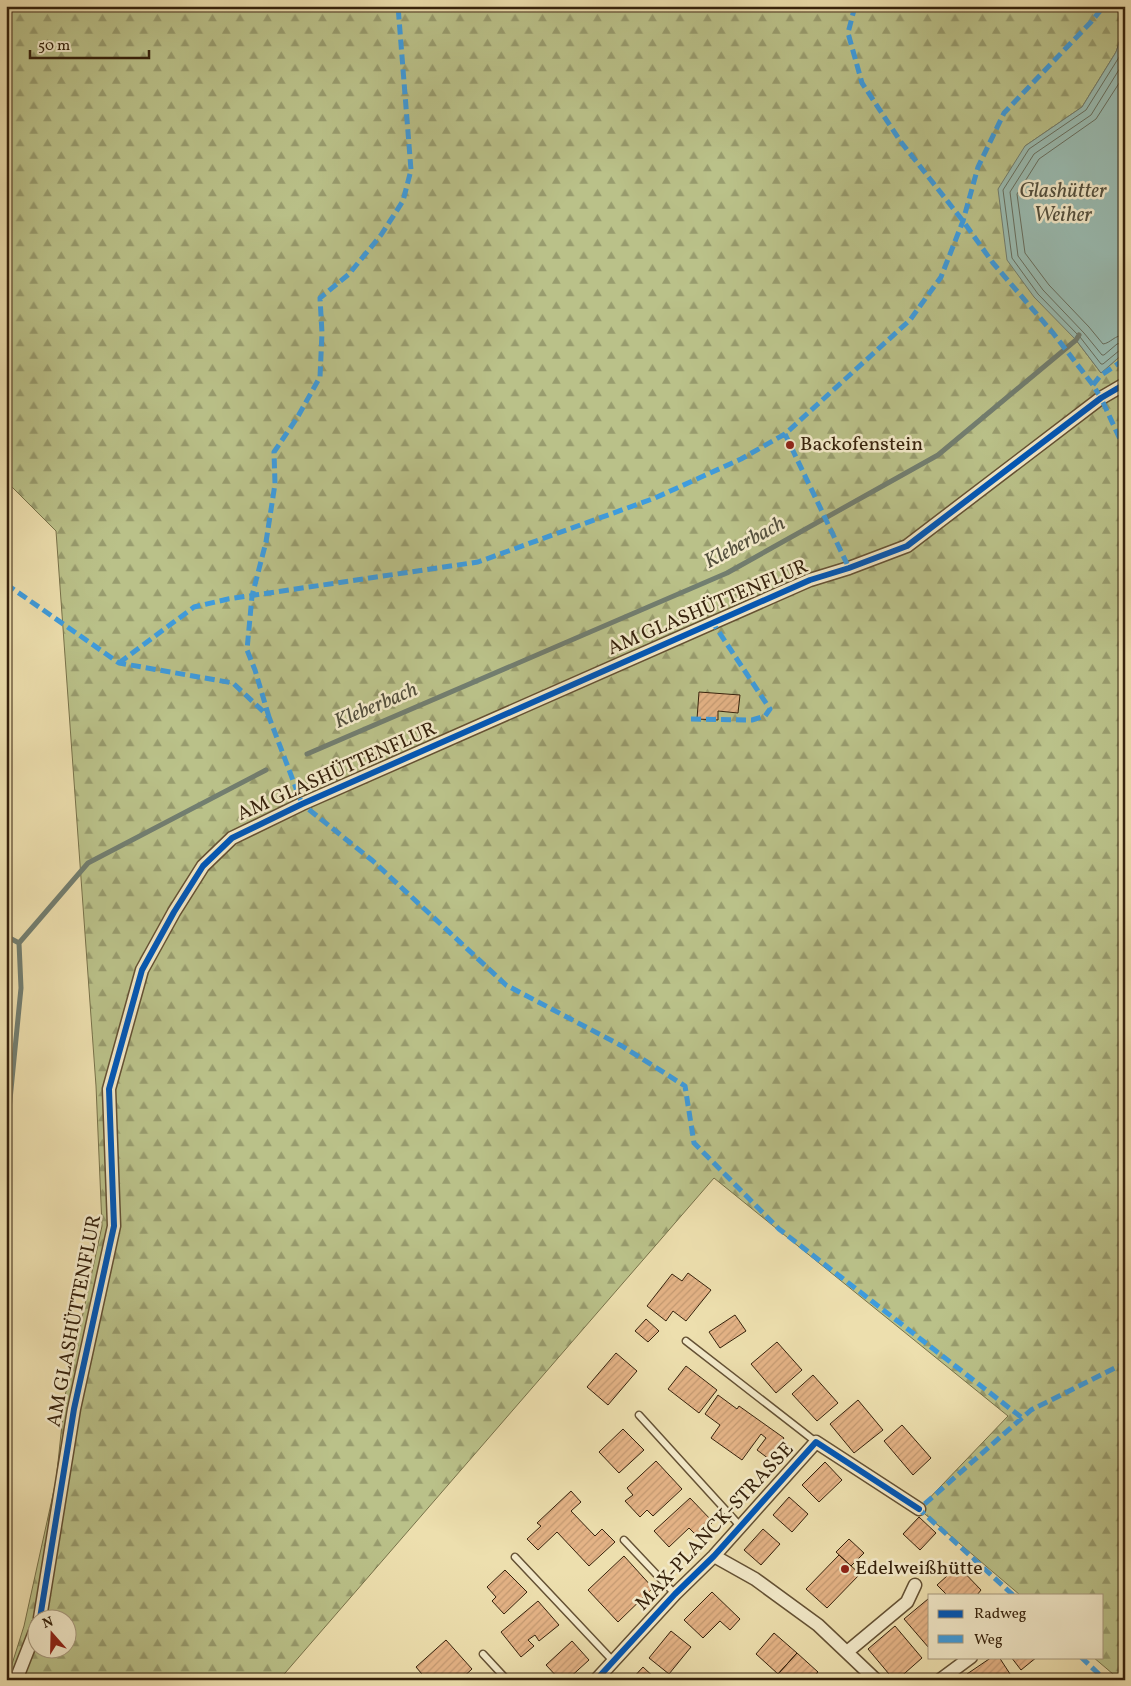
<svg xmlns="http://www.w3.org/2000/svg" width="1131" height="1686" font-family="Vollkorn,serif">
	<style>
		.forest { fill: url(#forest-firs); stroke: #78724a; fill-rule: evenodd }
		.water { fill: #9abcb2; stroke: #727e70 }
		.lines { fill: none; stroke-linecap: round; stroke-linejoin: round }
		.shore { stroke: #686f5f; stroke-width: 1 }
		.stream { stroke: #727e70; stroke-width: 5 }
		.building { fill: url(#building-hatch); stroke: #36220c }
		.service-casing { stroke: #645134; stroke-width: 9 }
		.minor-casing { stroke: #645134; stroke-width: 15 }
		.service { stroke: #f3eaca; stroke-width: 6 }
		.minor { stroke: #f3eaca; stroke-width: 12 }
		.quiet { stroke: #3e9cde; stroke-width: 5; stroke-dasharray: 10 5; stroke-linecap: butt }
		.cycleway-casing { stroke: #f3eaca; stroke-width: 9 }
		.cycleway { stroke: #0057b8; stroke-width: 6 }
		.poi-dot { fill: #8f2418; stroke: #f3eaca; stroke-width: 2 }
		.labels { text-anchor: middle; dominant-baseline: central; stroke-width: 5; stroke-linejoin: round; paint-order: stroke }
		.poi-label { font-size: 20px; fill: #36220c; stroke: #f3eaca; text-anchor: start }
		.street-label { font-size: 20px; fill: #36220c; stroke: #f3eaca }
		.water-label { font-size: 21px; font-style: italic; fill: #54503e; stroke: #f3eaca }
	</style>
	<defs>
		<pattern id="forest-firs" width="22" height="20" patternUnits="userSpaceOnUse" patternTransform="scale(1.25)"><rect width="22" height="20" fill="#bac189"/><path d="M5 1l3.5 6h-7zM16 11l3.5 6h-7z" fill="#989c6e"/></pattern>
		<pattern id="building-hatch" width="6" height="6" patternUnits="userSpaceOnUse" patternTransform="scale(1.25)"><rect width="6" height="6" fill="#e4b386"/><path d="M-1 1l2-2M0 6l6-6M5 7l2-2" fill="none" stroke="#c49a72"/></pattern>
	</defs>
	<rect width="100%" height="100%" fill="#eddfae"/>
	<filter id="stains"><feTurbulence type="fractalNoise" baseFrequency=".004" numOctaves="4"/><feColorMatrix values="0 0 0 0 .2 0 0 0 0 .09 0 0 0 0 .02 0 0 0 .5 -.17"/></filter>
	<radialGradient id="worn" r=".72"><stop offset=".6" stop-color="#630" stop-opacity="0"/><stop offset="1" stop-color="#630" stop-opacity=".3"/></radialGradient>
	<path class="forest" d="M 6,6 L 1125,6 L 1125,25 L 1116,52 L 1082,107 L 1025,146 L 1076,340 L 1101,373 L 1125,352 L 1125,1680 L 1120,1680 L 1093,1657 L 1102,1657 L 1102,1595 L 1020,1595 L 919,1509 L 1008,1416 L 714,1178 L 279,1680 L 7,1680 L 24,1626 L 56,1481 L 65,1396 L 102,1226 L 96,1086 L 56,531 L 6,481 ZM 38,1618 L 68,1618 L 68,1648 L 38,1648 Z"/>
	<path class="water" d="M 1125,25 L 1125,352 L 1101,373 L 1076,340 L 1034,297 L 1007,260 L 998,189 L 1025,146 L 1082,107 L 1116,52 Z"/>
	<g class="lines">
		<path class="shore" d="M 1125,42 L 1121,54 L 1086,110 L 1029,149 L 1003,190 L 1012,258 L 1038,294 L 1080,337 L 1101,364 L 1103,364 L 1120,350 L 1125,348
			M 1125,60 L 1091,115 L 1034,154 L 1010,192 L 1018,256 L 1043,290 L 1084,333 L 1102,355 L 1104,355 L 1117,344 L 1125,342
			M 1125,74 L 1096,119 L 1039,159 L 1017,194 L 1025,253 L 1049,285 L 1089,327 L 1103,344 C 1111,343 1114,335 1125,335"/>
		<path class="stream" d="M 307,754 L 727,573 L 938,455 L 1076,340 L 1079,335
			M 6,936 L 19,943
			M 6,1121 L 9,1110 L 21,988 L 19,943 L 88,863 L 266,770"/>
	</g>
	<path class="building" d="M 699,692 L 740,695 L 738,713 L 718,711 L 718,720 L 697,719 Z
		M 688,1273 L 711,1290 L 686,1321 L 673,1311 L 666,1321 L 647,1306 L 672,1274 L 682,1281 Z
		M 735,1315 L 746,1331 L 720,1348 L 709,1332 Z
		M 646,1319 L 659,1331 L 648,1342 L 635,1331 Z
		M 777,1342 L 802,1370 L 776,1393 L 751,1364 Z
		M 616,1353 L 637,1371 L 608,1405 L 587,1387 Z
		M 686,1366 L 717,1390 L 699,1413 L 668,1389 Z
		M 813,1375 L 838,1403 L 817,1421 L 792,1394 Z
		M 718,1395 L 737,1409 L 739,1406 L 784,1438 L 769,1459 L 757,1450 L 766,1438 L 761,1434 L 742,1460 L 711,1438 L 720,1425 L 705,1414 Z
		M 858,1400 L 883,1430 L 854,1453 L 830,1424 Z
		M 902,1425 L 931,1458 L 913,1475 L 884,1441 Z
		M 623,1429 L 644,1450 L 619,1473 L 599,1452 Z
		M 656,1461 L 682,1489 L 653,1516 L 647,1510 L 640,1517 L 625,1501 L 633,1495 L 627,1488 Z
		M 825,1462 L 842,1480 L 819,1502 L 802,1485 Z
		M 571,1491 L 581,1502 L 571,1511 L 595,1536 L 602,1529 L 615,1542 L 589,1566 L 557,1532 L 538,1550 L 527,1539 L 541,1526 L 537,1523 Z
		M 789,1497 L 808,1514 L 792,1532 L 773,1515 Z
		M 690,1498 L 713,1522 L 698,1537 L 689,1528 L 669,1547 L 654,1531 Z
		M 919,1517 L 936,1533 L 920,1550 L 903,1534 Z
		M 763,1529 L 780,1544 L 761,1565 L 744,1550 Z
		M 849,1539 L 864,1553 L 851,1566 L 836,1552 Z
		M 839,1555 L 860,1574 L 827,1608 L 806,1589 Z
		M 624,1556 L 653,1588 L 618,1622 L 588,1590 Z
		M 958,1566 L 981,1590 L 977,1595 L 947,1595 L 937,1585 Z
		M 505,1570 L 527,1592 L 504,1614 L 492,1601 L 496,1597 L 487,1587 Z
		M 712,1592 L 740,1619 L 730,1630 L 720,1621 L 703,1638 L 684,1620 Z
		M 928,1599 L 930,1601 L 929,1648 L 904,1619 Z
		M 538,1601 L 559,1625 L 539,1641 L 535,1635 L 528,1640 L 534,1646 L 521,1657 L 501,1632 Z
		M 895,1626 L 922,1658 L 897,1680 L 894,1680 L 868,1649 Z
		M 671,1631 L 691,1647 L 669,1674 L 649,1658 Z
		M 774,1633 L 797,1653 L 778,1674 L 756,1654 Z
		M 446,1640 L 472,1669 L 460,1680 L 450,1680 L 447,1677 L 444,1680 L 427,1680 L 416,1667 Z
		M 572,1641 L 589,1660 L 567,1680 L 560,1680 L 546,1665 Z
		M 797,1653 L 818,1672 L 811,1680 L 785,1680 L 778,1674 Z
		M 992,1657 L 999,1657 L 1012,1677 L 1008,1680 L 971,1680 L 967,1674 Z
		M 1011,1657 L 1037,1657 L 1021,1670 Z
		M 643,1667 L 657,1680 L 631,1680 Z"/>
	<g class="lines">
		<defs>
			<path id="service" d="M 686,1341 L 816,1442
				M 639,1415 L 741,1527
				M 624,1540 L 675,1594
				M 515,1557 L 613,1661
				M 483,1654 L 507,1680"/>
			<path id="minor" d="M 714,1556 L 755,1579 L 818,1625 L 876,1680
				M 40,1618 L 74,1409 L 114,1226 L 109,1089 L 142,970 L 174,912 L 203,866 L 232,838 L 302,804 L 810,580 L 849,568 L 907,546 L 1101,398 L 1125,384
				M 847,1652 L 907,1602 L 915,1585
				M 16,1680 L 38,1624
				M 596,1680 L 675,1594 L 714,1556 L 816,1442 L 919,1509
				M 940,1680 L 971,1657"/>
		</defs>
		<use href="#service" class="service-casing"/>
		<use href="#minor" class="minor-casing"/>
		<use href="#service" class="service"/>
		<use href="#minor" class="minor"/>
		<path class="quiet" d="M 855,6 L 848,33 L 862,83 L 901,142 L 963,221 L 993,263 L 1053,333 L 1093,385 L 1101,398 L 1125,450
			M 1093,385 L 1100,376 L 1125,359
			M 785,434 L 849,568
			M 6,584 L 119,663 L 233,683 L 269,717 L 302,804 L 373,861 L 506,985 L 622,1046 L 685,1086 L 694,1143 L 779,1229 L 1021,1417
			M 119,663 L 194,607 L 228,599 L 478,562 L 655,498 L 741,459 L 785,434 L 910,320 L 941,277 L 963,221 L 978,167 L 1004,113 L 1091,22 L 1104,6
			M 269,717 L 255,670 L 247,650 L 252,596 L 266,542 L 275,484 L 274,452 L 297,418 L 320,377 L 322,333 L 320,298 L 349,274 L 381,235 L 403,201 L 411,170 L 398,6
			M 691,719 L 752,720 L 765,716 L 770,709 L 713,623
			M 1013,1595 L 919,1509 L 1031,1410 L 1125,1363
			M 1081,1657 L 1105,1680"/>
		<defs>
			<path id="cycleway" d="M 40,1618 L 74,1409 L 114,1226 L 109,1089 L 142,970 L 174,912 L 203,866 L 232,838 L 302,804 L 810,580 L 849,568 L 907,546 L 1101,398 L 1125,384
				M 596,1680 L 675,1594 L 714,1556 L 816,1442 L 919,1509"/>
		</defs>
		<use href="#cycleway" class="cycleway-casing"/>
		<use href="#cycleway" class="cycleway"/>
	</g>
	<g class="poi-dot">
		<circle cx="790" cy="445" r="5"/>
		<circle cx="845" cy="1569" r="5"/>
	</g>
	<g class="labels">
		<g class="poi-label">
			<text x="800" y="445">Backofenstein</text>
			<text x="855" y="1569">Edelweißhütte</text>
		</g>
		<g class="street-label">
			<text transform="translate(708 608) rotate(-23)">AM GLASHÜTTENFLUR</text>
			<text transform="translate(337 772) rotate(-24)">AM GLASHÜTTENFLUR</text>
			<text transform="translate(75 1321) rotate(-79)">AM GLASHÜTTENFLUR</text>
			<text transform="translate(715 1527) rotate(-47)">MAX-PLANCK-STRASSE</text>
		</g>
		<g class="water-label">
			<text x="1063" y="191">Glashütter<tspan x="1063" dy="24">Weiher</tspan></text>
			<text transform="translate(745 543) rotate(-28)">Kleberbach</text>
			<text transform="translate(376 706) rotate(-23)">Kleberbach</text>
		</g>
	</g>
	<rect width="1131" height="1686" fill="none" stroke="#eddfae" stroke-width="25"/>
	<rect x="8" y="8" width="1116" height="1671" fill="none" stroke="#36220c" stroke-width="2.5"/>
	<rect x="12" y="12" width="1106" height="1661" fill="none" stroke="#36220c"/>
	<rect x="928" y="1594" width="175" height="65" fill="#f3eaca" stroke="#a79a7e"/>
	<rect x="938" y="1610" width="25" height="8" fill="#0057b8" stroke="#a79a7e"/>
	<text x="974" y="1618" font-size="15" fill="#36220c">Radweg</text>
	<rect x="938" y="1635" width="25" height="8" fill="#3e9cde" stroke="#a79a7e"/>
	<text x="974" y="1644" font-size="15" fill="#36220c">Weg</text>
	<g transform="translate(52 1634) rotate(340)"><circle r="24" fill="#f3eaca" stroke="#a79a7e"/>
	<path d="M0-4L9 19L0 12L-9 19Z" fill="#8f2418"/>
	<text y="-8" font-size="14" font-weight="bold" text-anchor="middle" fill="#36220c">N</text>
	</g>
	<path d="M30 50v8h119v-8" fill="none" stroke="#36220c" stroke-width="2.5"/>
	<text x="38" y="50" font-size="15" fill="#36220c" stroke="#f3eaca" stroke-width="4" paint-order="stroke">50 m</text>
	<rect width="100%" height="100%" filter="url(#stains)"/>
	<rect width="100%" height="100%" fill="url(#worn)"/>
</svg>
